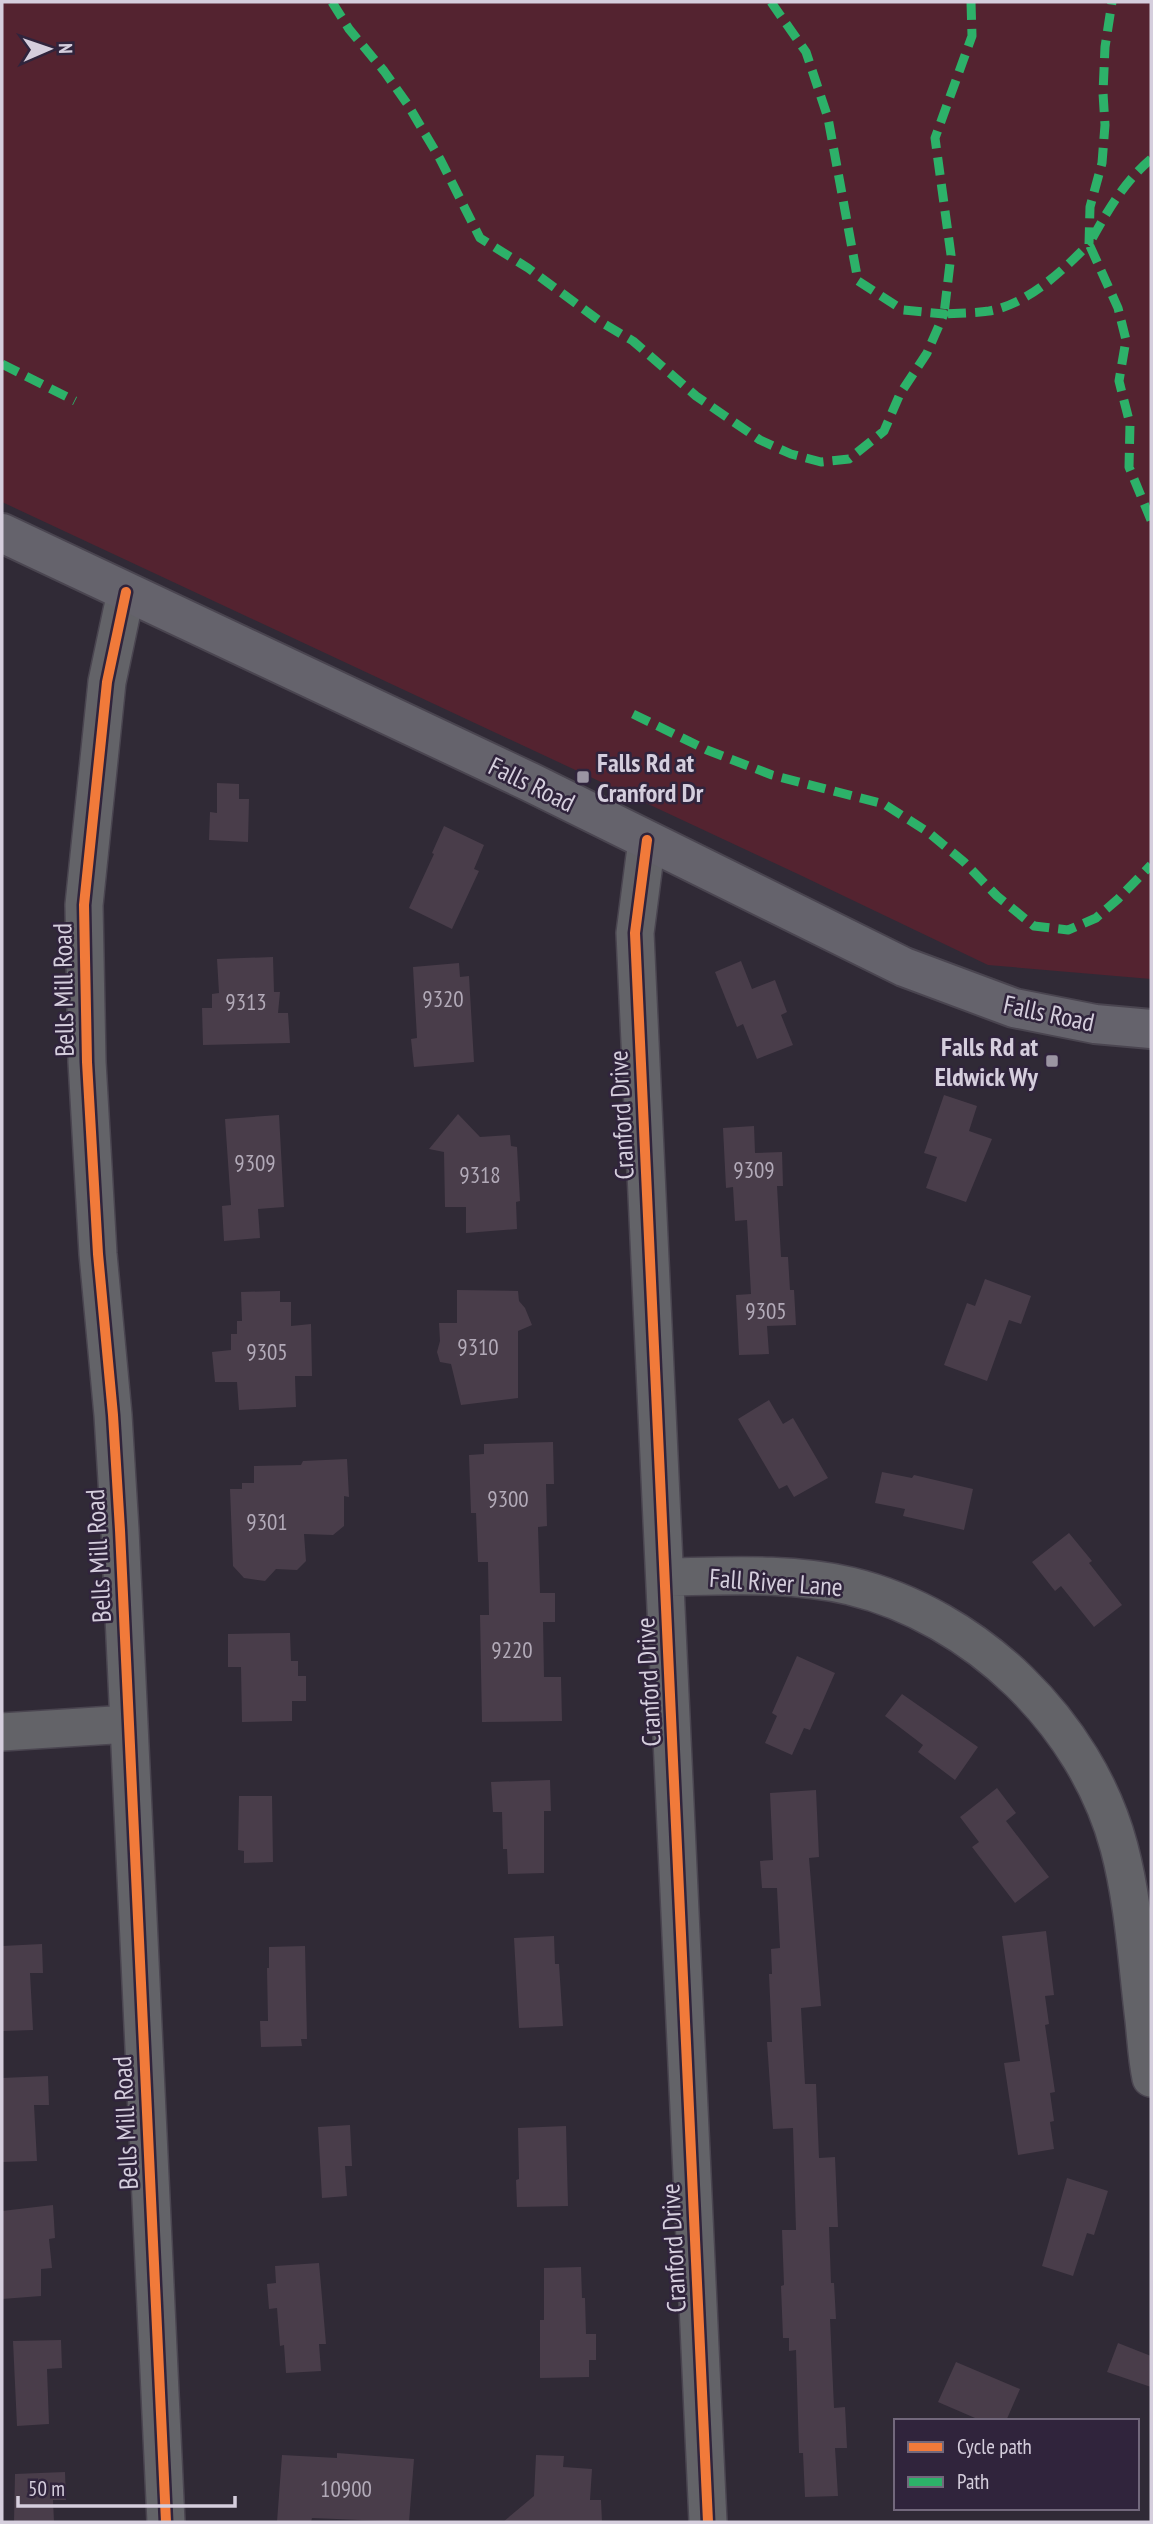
<svg xmlns="http://www.w3.org/2000/svg" width="1153" height="2524" font-family="'PT Sans Narrow',sans-serif">
	<style>
		.green { fill: #542330 }
		.building { fill: #493d4a }
		.lines { fill: none; stroke-linecap: round; stroke-linejoin: round }
		.minor-casing { stroke: #4a4550; stroke-width: 40 }
		.major-casing { stroke: #4a4550; stroke-width: 42 }
		.minor { stroke: #636368; stroke-width: 37 }
		.major { stroke: #65636c; stroke-width: 38 }
		.quiet { stroke: #2db169; stroke-width: 9; stroke-dasharray: 18 9; stroke-linecap: butt }
		.cycleway-casing { stroke: #30243c; stroke-width: 15 }
		.cycleway { stroke: #f17a3a; stroke-width: 10 }
		.poi-dot { fill: #9b95a3; stroke: #30243c; stroke-width: 2.5 }
		.labels { text-anchor: middle; dominant-baseline: central; stroke-width: 5; stroke-linejoin: round; paint-order: stroke }
		.number-label { font-size: 23px; fill: #b2aab8 }
		.poi-label { font-size: 26px; font-weight: bold; fill: #d5cedd; stroke: #30243c; text-anchor: start }
		.street-label { font-size: 26px; fill: #d5cedd; stroke: #30243c }
	</style>
	<rect width="100%" height="100%" fill="#302a36"/>
	<path class="green" d="M 2,2 L 1151,2 L 1151,979 L 988,965 L 800,875 L 2,502 Z"/>
	<path class="building" d="M 217,783 L 239,784 L 239,799 L 249,799 L 248,842 L 209,840 L 210,812 L 217,813 Z
		M 444,826 L 484,845 L 474,869 L 479,871 L 452,929 L 409,908 L 434,854 L 432,853 Z
		M 273,957 L 274,992 L 280,992 L 278,1013 L 288,1013 L 290,1043 L 203,1045 L 202,1008 L 212,1008 L 212,994 L 219,993 L 217,959 Z
		M 741,961 L 752,989 L 775,980 L 787,1012 L 781,1015 L 793,1045 L 757,1059 L 743,1024 L 737,1027 L 715,972 Z
		M 459,963 L 460,977 L 469,976 L 474,1062 L 414,1067 L 411,1039 L 417,1038 L 413,967 Z
		M 944,1095 L 977,1106 L 969,1131 L 992,1139 L 966,1202 L 926,1188 L 937,1157 L 924,1153 Z
		M 458,1114 L 480,1137 L 510,1135 L 511,1146 L 517,1147 L 520,1201 L 516,1202 L 517,1229 L 466,1233 L 466,1207 L 445,1207 L 444,1152 L 429,1149 Z
		M 279,1115 L 284,1207 L 258,1209 L 260,1238 L 224,1241 L 222,1206 L 231,1205 L 225,1119 Z
		M 754,1126 L 755,1153 L 782,1152 L 783,1186 L 777,1186 L 781,1257 L 788,1257 L 790,1290 L 794,1290 L 796,1325 L 767,1326 L 769,1354 L 739,1355 L 736,1295 L 751,1294 L 747,1220 L 735,1221 L 733,1187 L 726,1188 L 723,1128 Z
		M 985,1279 L 1031,1296 L 1021,1324 L 1009,1320 L 987,1381 L 944,1365 L 967,1303 L 975,1306 Z
		M 457,1290 L 518,1291 L 519,1301 L 525,1308 L 532,1325 L 518,1331 L 518,1398 L 461,1405 L 451,1364 L 440,1362 L 437,1352 L 440,1341 L 439,1323 L 457,1323 Z
		M 280,1291 L 280,1302 L 291,1302 L 291,1326 L 311,1324 L 312,1376 L 295,1376 L 296,1407 L 239,1410 L 237,1382 L 215,1382 L 212,1352 L 231,1350 L 231,1334 L 237,1334 L 237,1321 L 242,1321 L 241,1292 Z
		M 769,1400 L 783,1424 L 793,1418 L 828,1478 L 794,1497 L 787,1485 L 779,1489 L 738,1419 Z
		M 553,1442 L 554,1484 L 546,1484 L 547,1526 L 538,1527 L 540,1593 L 555,1593 L 555,1622 L 543,1622 L 544,1677 L 561,1677 L 562,1721 L 482,1722 L 480,1615 L 489,1615 L 488,1562 L 478,1562 L 476,1513 L 471,1513 L 469,1455 L 484,1454 L 484,1444 Z
		M 347,1459 L 349,1497 L 344,1496 L 344,1526 L 333,1535 L 304,1534 L 306,1561 L 297,1570 L 276,1569 L 265,1581 L 244,1578 L 233,1566 L 230,1489 L 242,1489 L 242,1483 L 254,1483 L 254,1466 L 301,1465 L 303,1461 Z
		M 882,1472 L 912,1478 L 914,1475 L 973,1489 L 964,1530 L 903,1516 L 905,1509 L 875,1503 Z
		M 1069,1533 L 1092,1561 L 1089,1563 L 1122,1605 L 1094,1627 L 1061,1586 L 1055,1591 L 1032,1562 Z
		M 290,1633 L 291,1661 L 298,1661 L 298,1676 L 306,1676 L 306,1701 L 292,1701 L 292,1721 L 242,1722 L 241,1667 L 228,1667 L 228,1634 Z
		M 797,1656 L 835,1673 L 810,1730 L 804,1728 L 792,1755 L 765,1743 L 777,1716 L 772,1713 Z
		M 902,1694 L 978,1747 L 955,1780 L 918,1752 L 923,1745 L 885,1716 Z
		M 550,1780 L 551,1811 L 544,1811 L 544,1873 L 508,1874 L 507,1849 L 503,1849 L 502,1812 L 493,1812 L 491,1782 Z
		M 997,1788 L 1016,1813 L 1006,1821 L 1049,1877 L 1015,1903 L 972,1847 L 979,1842 L 960,1817 Z
		M 816,1790 L 819,1857 L 809,1858 L 821,2006 L 801,2008 L 805,2084 L 816,2084 L 819,2158 L 835,2157 L 838,2227 L 829,2227 L 831,2283 L 834,2283 L 836,2319 L 830,2319 L 834,2408 L 845,2407 L 847,2448 L 835,2448 L 838,2496 L 805,2497 L 803,2453 L 799,2453 L 796,2350 L 789,2351 L 789,2338 L 783,2338 L 781,2286 L 784,2285 L 782,2230 L 796,2230 L 793,2128 L 773,2129 L 767,2042 L 772,2042 L 769,1974 L 772,1974 L 771,1949 L 780,1948 L 777,1888 L 762,1888 L 760,1861 L 773,1860 L 770,1793 Z
		M 239,1796 L 272,1796 L 273,1862 L 244,1863 L 244,1851 L 238,1850 Z
		M 1046,1931 L 1054,1995 L 1045,1996 L 1049,2024 L 1045,2025 L 1055,2092 L 1050,2093 L 1054,2121 L 1050,2122 L 1054,2149 L 1018,2155 L 1004,2063 L 1020,2061 L 1002,1936 Z
		M 554,1936 L 555,1964 L 559,1964 L 563,2026 L 519,2028 L 514,1938 Z
		M 42,1944 L 43,1973 L 30,1973 L 33,2030 L 2,2031 L 2,1946 Z
		M 305,1946 L 307,2039 L 301,2039 L 302,2046 L 261,2047 L 260,2021 L 268,2021 L 267,1968 L 269,1968 L 269,1947 Z
		M 48,2076 L 49,2105 L 34,2105 L 37,2161 L 2,2162 L 2,2078 Z
		M 350,2125 L 352,2166 L 345,2166 L 347,2196 L 322,2198 L 318,2127 Z
		M 566,2126 L 568,2206 L 517,2207 L 516,2180 L 519,2179 L 518,2128 Z
		M 1067,2178 L 1108,2191 L 1094,2235 L 1087,2233 L 1073,2276 L 1042,2266 Z
		M 53,2205 L 55,2238 L 49,2239 L 52,2268 L 41,2269 L 41,2296 L 2,2299 L 2,2211 Z
		M 319,2263 L 326,2344 L 319,2344 L 321,2371 L 286,2373 L 284,2345 L 280,2346 L 277,2308 L 269,2309 L 267,2284 L 276,2283 L 275,2266 Z
		M 581,2267 L 582,2298 L 585,2298 L 586,2334 L 596,2334 L 596,2360 L 589,2360 L 589,2377 L 540,2378 L 540,2320 L 544,2320 L 544,2268 Z
		M 61,2340 L 62,2368 L 47,2369 L 49,2424 L 17,2426 L 13,2341 Z
		M 1118,2343 L 1151,2356 L 1151,2387 L 1107,2372 Z
		M 956,2362 L 1020,2389 L 1006,2421 L 982,2421 L 938,2402 Z
		M 337,2453 L 414,2459 L 409,2522 L 312,2518 L 311,2522 L 277,2522 L 282,2455 L 337,2458 Z
		M 536,2455 L 564,2456 L 563,2467 L 592,2469 L 590,2500 L 601,2500 L 602,2522 L 503,2522 L 534,2496 Z
		M 65,2472 L 66,2500 L 53,2500 L 54,2522 L 14,2522 L 15,2474 Z"/>
	<g class="lines">
		<defs>
			<path id="minor" d="M 126,592 L 107,682 L 84,905 L 87,1062 L 98,1254 L 113,1415 L 120,1530 L 166,2522
				M 647,840 L 635,933 L 708,2522
				M 666,1577 C 727,1576 790,1572 850,1586 C 975,1616 1086,1723 1119,1847 C 1134,1903 1137,1963 1144,2020 C 1146,2039 1147,2059 1151,2078
				M 2,1732 L 129,1724"/>
			<path id="major" d="M 2,533 L 530,782 L 904,967 L 1014,1008 L 1095,1024 L 1151,1029"/>
		</defs>
		<use href="#minor" class="minor-casing"/>
		<use href="#major" class="major-casing"/>
		<use href="#minor" class="minor"/>
		<use href="#major" class="major"/>
		<path class="quiet" d="M 332,2 L 349,29 L 384,71 L 408,105 L 440,159 L 480,238 L 528,268 L 601,322 L 633,341 L 696,396 L 760,440 L 791,454 L 821,462 L 849,459 L 884,431 L 900,394 L 927,353 L 944,314 L 903,310 L 858,281 L 828,118 L 806,52 L 771,2
			M 971,2 L 972,36 L 935,138 L 951,255 L 944,314 C 959,313 975,313 989,311 C 1028,304 1062,271 1089,244 L 1090,207 L 1102,163 L 1105,125 L 1103,93 L 1105,47 L 1112,2
			M 1151,159 C 1123,183 1107,212 1089,244 L 1118,308 L 1126,340 L 1119,381 L 1130,424 L 1129,467 L 1151,520
			M 2,364 L 75,401
			M 633,714 L 707,750 L 772,775 L 884,804 L 928,832 L 964,862 L 997,896 L 1034,926 L 1068,930 L 1096,918 L 1118,899 L 1151,865"/>
		<defs>
			<path id="cycleway" d="M 126,592 L 107,682 L 84,905 L 87,1062 L 98,1254 L 113,1415 L 120,1530 L 166,2522
				M 647,840 L 635,933 L 708,2522"/>
		</defs>
		<use href="#cycleway" class="cycleway-casing"/>
		<use href="#cycleway" class="cycleway"/>
	</g>
	<g class="poi-dot">
		<rect x="576" y="770" width="14" height="14" rx="3.5"/>
		<rect x="1045" y="1054" width="14" height="14" rx="3.5"/>
	</g>
	<g class="labels">
		<g class="number-label">
			<text x="443" y="998">9320</text>
			<text x="246" y="1001">9313</text>
			<text x="255" y="1162">9309</text>
			<text x="754" y="1169">9309</text>
			<text x="480" y="1174">9318</text>
			<text x="766" y="1310">9305</text>
			<text x="478" y="1346">9310</text>
			<text x="267" y="1351">9305</text>
			<text x="508" y="1498">9300</text>
			<text x="267" y="1521">9301</text>
			<text x="512" y="1649">9220</text>
			<text x="346" y="2488">10900</text>
		</g>
		<g class="poi-label">
			<text x="597" y="762">Falls Rd at<tspan x="597" dy="30">Cranford Dr</tspan></text>
			<text x="1038" y="1046" text-anchor="end">Falls Rd at<tspan x="1038" dy="30">Eldwick Wy</tspan></text>
		</g>
		<g class="street-label">
			<text transform="translate(532 784) rotate(26)">Falls Road</text>
			<text transform="translate(63 990) rotate(-91)">Bells Mill Road</text>
			<text transform="translate(1049 1013) rotate(12)">Falls Road</text>
			<text transform="translate(621 1115) rotate(-93)">Cranford Drive</text>
			<text transform="translate(98 1556) rotate(-93)">Bells Mill Road</text>
			<text transform="translate(776 1582) rotate(4)">Fall River Lane</text>
			<text transform="translate(648 1682) rotate(-93)">Cranford Drive</text>
			<text transform="translate(125 2123) rotate(-93)">Bells Mill Road</text>
			<text transform="translate(673 2248) rotate(-93)">Cranford Drive</text>
		</g>
	</g>
	<rect width="1153" height="2524" fill="none" stroke="#d5cedd" stroke-width="7"/>
	<rect x="894" y="2419" width="245" height="91" fill="#30243c" stroke="#72687c" stroke-width="2"/>
	<rect x="908" y="2442" width="35" height="10" fill="#f17a3a" stroke="#72687c" stroke-width="2"/>
	<text x="957" y="2454" font-size="21" fill="#d5cedd">Cycle path</text>
	<rect x="908" y="2477" width="35" height="10" fill="#2db169" stroke="#72687c" stroke-width="2"/>
	<text x="957" y="2489" font-size="21" fill="#d5cedd">Path</text>
	<g transform="translate(49 49) rotate(88)" stroke="#30243c" stroke-width="5" paint-order="stroke">
	<path d="M0-5L12 26L0 18L-12 26Z" fill="#d5cedd"/>
	<text y="-10" font-size="19" font-weight="bold" text-anchor="middle" fill="#d5cedd">N</text>
	</g>
	<path d="M18 2496v10h217v-10" fill="none" stroke="#d5cedd" stroke-width="3.5"/>
	<text x="28" y="2496" font-size="21" fill="#d5cedd" stroke="#30243c" stroke-width="5" paint-order="stroke">50 m</text>
</svg>
